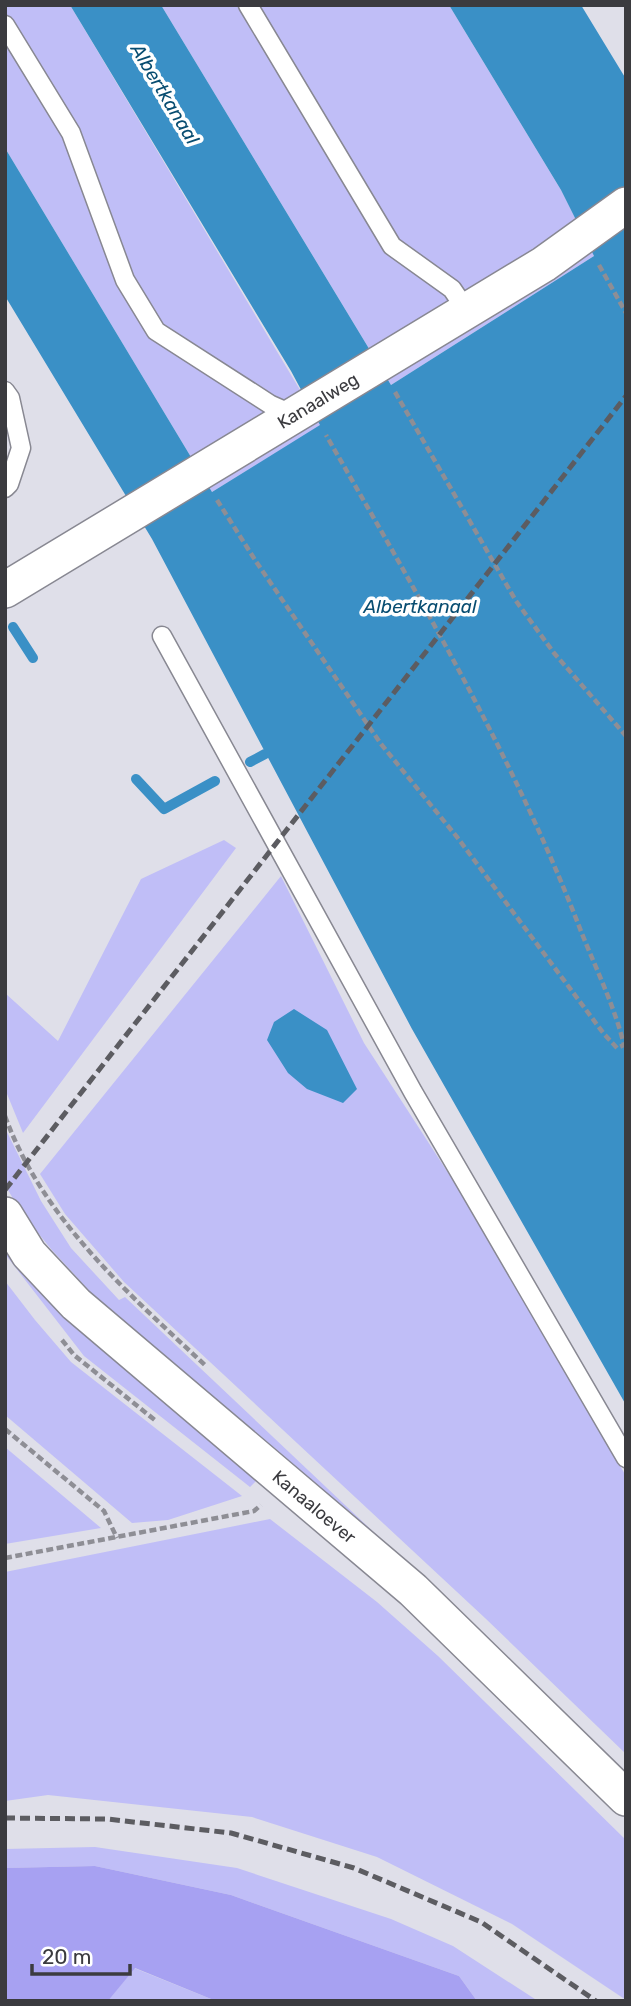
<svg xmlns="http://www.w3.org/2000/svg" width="631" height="2006" font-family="Rubik,sans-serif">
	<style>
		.green { fill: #c0bef7 }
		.forest { fill: #a7a1f2 }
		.water { fill: #3a90c6 }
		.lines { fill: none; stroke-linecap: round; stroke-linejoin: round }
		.stream { stroke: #3a90c6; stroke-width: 10 }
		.service-casing { stroke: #888892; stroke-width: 21 }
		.minor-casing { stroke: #888892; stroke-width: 38 }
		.path { stroke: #8e8e95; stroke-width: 4.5; stroke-dasharray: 7 3.5; stroke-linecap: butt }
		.service { stroke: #fff; stroke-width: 18 }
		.minor { stroke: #fff; stroke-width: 35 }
		.rail { stroke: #5c5c61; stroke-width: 5; stroke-dasharray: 10 5; stroke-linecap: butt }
		.labels { text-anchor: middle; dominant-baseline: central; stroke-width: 7; stroke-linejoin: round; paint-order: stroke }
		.street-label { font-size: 18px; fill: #3b3b3f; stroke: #fff }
		.water-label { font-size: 19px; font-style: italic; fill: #084d71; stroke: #fff }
	</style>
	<rect width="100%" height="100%" fill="#dfdfe9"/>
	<path class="green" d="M 5,5 L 70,5 L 321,425 L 212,492 L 5,148 Z
		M 161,5 L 449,5 L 561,190 L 594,256 L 391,385 Z
		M 224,840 L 236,848 L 23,1133 L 5,1089 L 5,993 L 58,1041 L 141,879 Z
		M 281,876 L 364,1043 L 465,1199 L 626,1476 L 626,1754 L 485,1618 L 124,1282 L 65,1214 L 40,1174 Z
		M 5,1128 L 41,1201 L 71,1248 L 119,1300 L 125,1297 L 400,1557 L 104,1307 L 51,1249 L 21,1212 L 5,1185 Z
		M 5,1242 L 258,1479 L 250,1487 L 84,1356 L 5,1254 Z
		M 5,1281 L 35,1320 L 71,1362 L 242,1496 L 168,1520 L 132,1523 L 5,1415 Z
		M 5,1447 L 101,1528 L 5,1544 Z
		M 270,1519 L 377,1602 L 438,1656 L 626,1840 L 626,2000 L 512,1924 L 377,1857 L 252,1817 L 48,1795 L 5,1801 L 5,1572 Z
		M 95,1847 L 237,1868 L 391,1919 L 453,1946 L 538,2001 L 477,2001 L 459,1976 L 231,1895 L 95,1866 L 5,1868 L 5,1849 Z
		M 134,1968 L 216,2001 L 108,2001 Z"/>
	<path class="forest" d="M 95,1866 L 231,1895 L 459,1976 L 477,2001 L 216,2001 L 135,1968 L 108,2001 L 5,2001 L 5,1868 Z"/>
	<path class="water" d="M 70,5 L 161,5 L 391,385 L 594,256 L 561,190 L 449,5 L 581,5 L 626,79 L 626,1405 L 412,1029 L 152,539 L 5,296 L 5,148 L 212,492 L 320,425 L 291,371 Z
		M 294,1009 L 327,1030 L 357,1089 L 343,1103 L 307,1089 L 288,1073 L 267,1040 L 274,1022 Z"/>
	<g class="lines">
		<path class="stream" d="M 13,627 L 33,658
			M 250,762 L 265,754
			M 136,779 L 164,809 L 215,781"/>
		<defs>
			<path id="service" d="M 248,5 L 392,246 L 452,289 L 467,311
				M 5,25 L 71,133 L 125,280 L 156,331 L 271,405 L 294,415
				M 5,391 L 10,398 L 21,448 L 9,484 L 5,488
				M 162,636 L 413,1092 L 626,1458"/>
			<path id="minor" d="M 5,590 L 544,264 L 626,205
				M 5,1215 L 29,1254 L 76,1304 L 413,1590 L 626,1798"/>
		</defs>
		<use href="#service" class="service-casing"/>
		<use href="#minor" class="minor-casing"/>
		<path class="path" d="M 599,265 L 626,313
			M 395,392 L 516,601 L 554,653 L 626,736
			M 217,500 L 257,563 L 381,744 L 457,837 L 604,1034 L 617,1048 L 624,1045 C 614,1004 594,965 579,926 C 512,754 418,595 326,435
			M 5,1116 C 43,1220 129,1294 207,1367
			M 62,1340 L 74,1355 L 156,1421
			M 5,1429 L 104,1511 L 117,1538
			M 5,1558 L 254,1511 L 261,1505"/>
		<use href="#service" class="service"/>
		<use href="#minor" class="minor"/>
		<path class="rail" d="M 5,1190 L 626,396
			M 5,1818 L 107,1819 L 231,1833 L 354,1868 L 481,1922 L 596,2001"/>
	</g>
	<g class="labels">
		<g class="street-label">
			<text transform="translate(318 401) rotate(-31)">Kanaalweg</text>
			<text transform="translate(314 1507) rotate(40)">Kanaaloever</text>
		</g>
		<g class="water-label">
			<text transform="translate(165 94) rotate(59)">Albertkanaal</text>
			<text x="420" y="606">Albertkanaal</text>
		</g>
	</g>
	<rect width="631" height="2006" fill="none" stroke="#3b3b3f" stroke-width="14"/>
	<path d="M32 1964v10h98v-10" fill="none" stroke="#3b3b3f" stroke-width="3.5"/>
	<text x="42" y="1964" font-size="21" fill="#3b3b3f" stroke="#ffffff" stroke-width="5" paint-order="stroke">20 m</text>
</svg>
